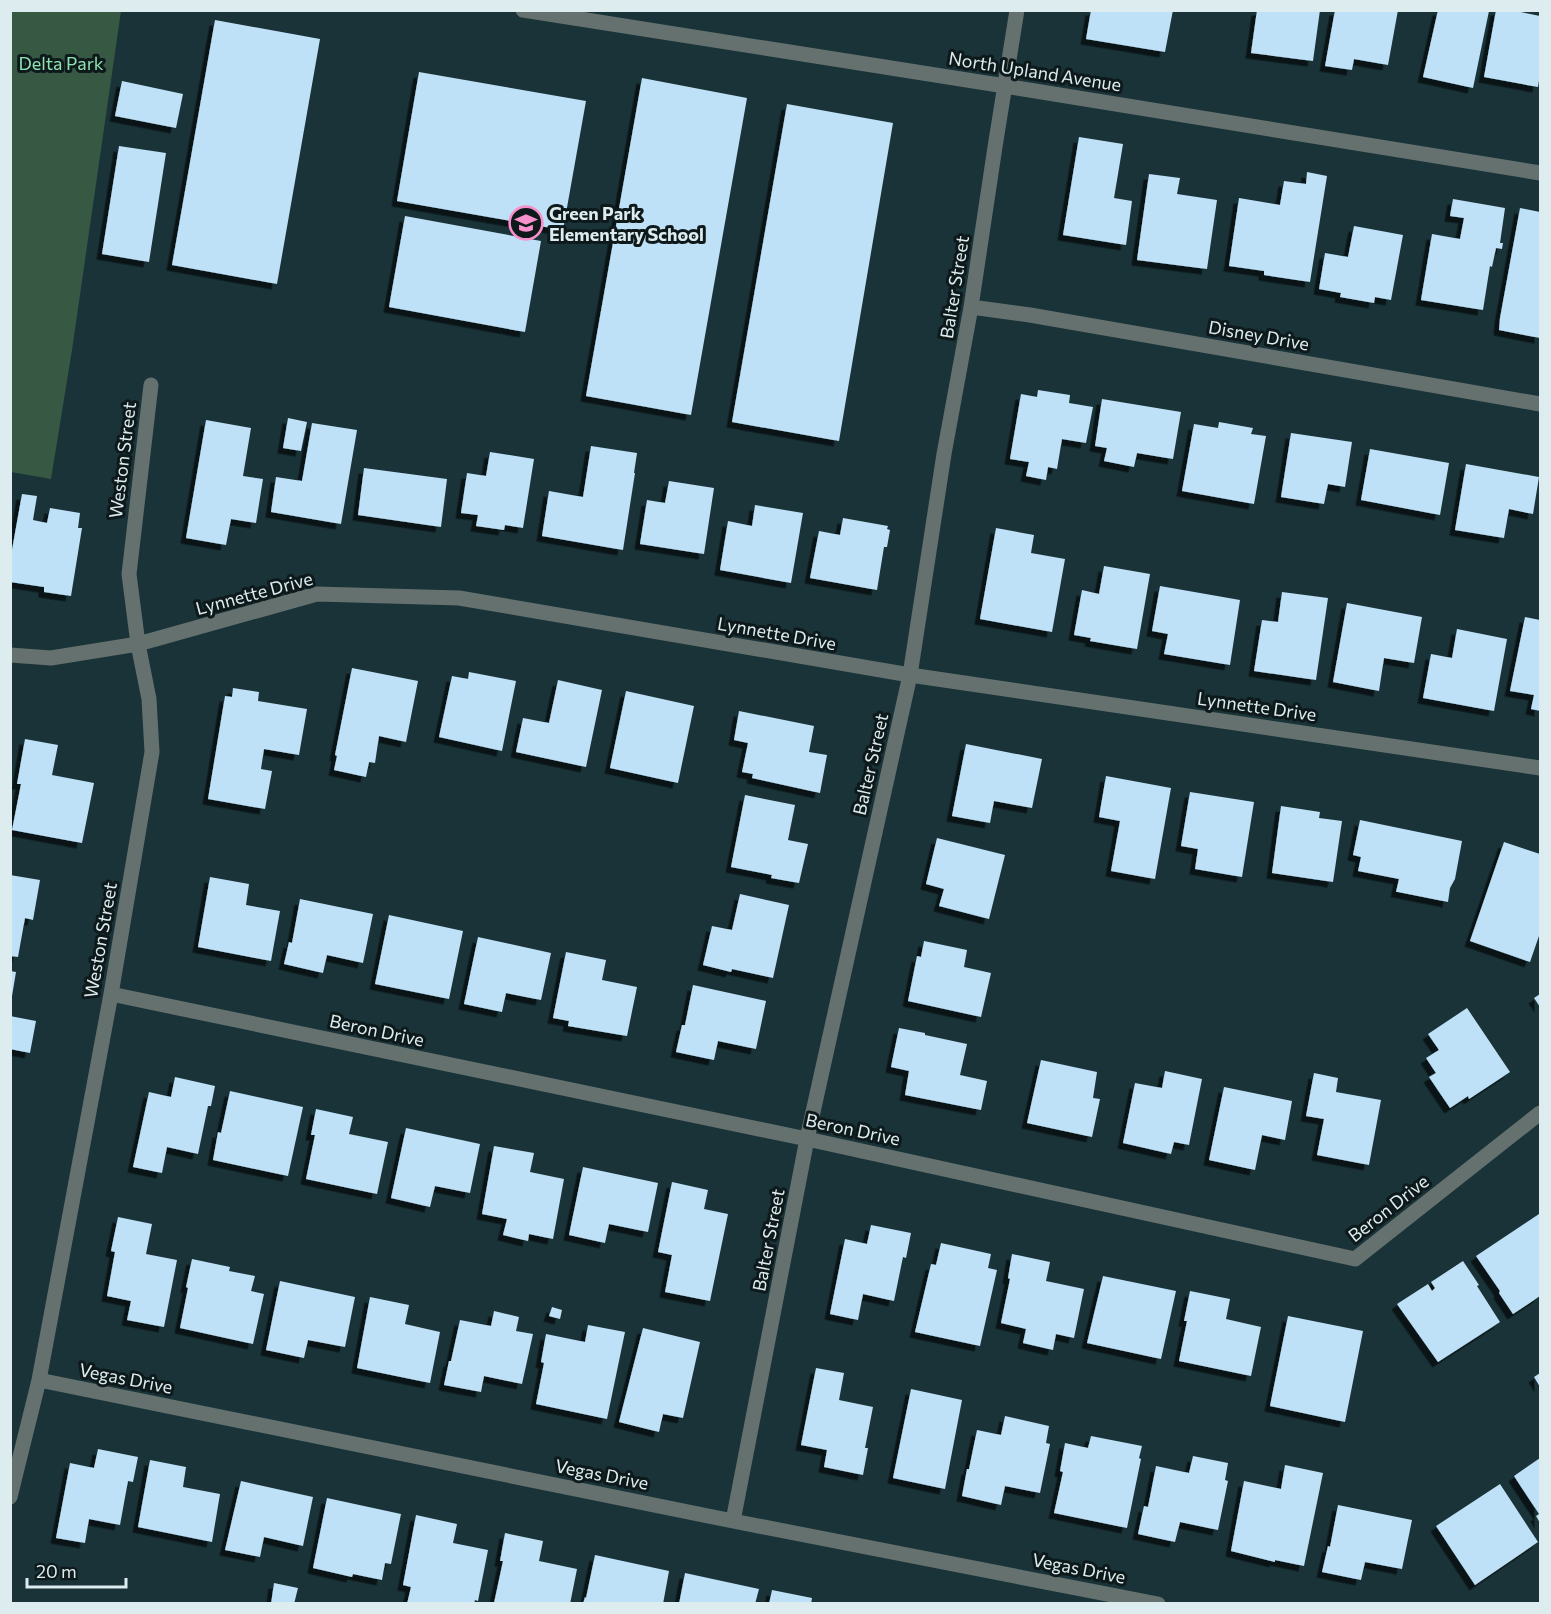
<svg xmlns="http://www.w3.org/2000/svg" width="1551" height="1614" font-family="Commissioner,sans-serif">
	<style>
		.green { fill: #375944 }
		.building { fill: #bfe1f7; filter: url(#shadow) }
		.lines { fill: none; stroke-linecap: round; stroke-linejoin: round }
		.minor { stroke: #64716e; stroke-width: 15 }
		.labels { text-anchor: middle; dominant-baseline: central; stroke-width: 6; stroke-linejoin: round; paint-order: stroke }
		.park-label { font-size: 18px; fill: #8fe2af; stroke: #0e191b }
		.street-label { font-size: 18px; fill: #ddecef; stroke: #0e191b }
		.poi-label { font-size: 18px; font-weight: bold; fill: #ddecef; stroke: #0e191b; text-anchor: start }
	</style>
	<defs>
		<filter id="shadow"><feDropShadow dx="-5.5" dy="5.5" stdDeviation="0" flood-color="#0009"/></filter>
	</defs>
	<rect width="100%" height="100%" fill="#193338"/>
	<path class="green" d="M 10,11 L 121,11 L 72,350 L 51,479 L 11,472 Z"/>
	<path class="building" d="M 1091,10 L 1173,10 L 1165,52 L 1086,39 Z
		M 1257,10 L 1320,10 L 1313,61 L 1251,53 Z
		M 1335,10 L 1398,10 L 1388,65 L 1354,59 L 1352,70 L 1325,66 Z
		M 1438,10 L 1489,11 L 1473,88 L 1423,77 Z
		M 1496,10 L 1511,10 L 1540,16 L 1540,74 L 1538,87 L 1484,77 Z
		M 215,20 L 320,39 L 277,284 L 172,265 Z
		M 419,72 L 586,101 L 563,230 L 397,201 Z
		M 642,78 L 747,98 L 691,415 L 586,396 Z
		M 122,81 L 183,94 L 176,128 L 115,116 Z
		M 787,104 L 893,123 L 839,441 L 732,422 Z
		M 1079,137 L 1123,144 L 1114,198 L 1132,201 L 1126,245 L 1063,235 Z
		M 119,146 L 166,153 L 149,262 L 102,254 Z
		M 1307,172 L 1327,176 L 1310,282 L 1264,275 L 1264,271 L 1229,266 L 1239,198 L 1280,205 L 1284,181 L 1306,184 Z
		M 1149,174 L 1180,178 L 1177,194 L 1217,200 L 1207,269 L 1137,260 Z
		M 1453,199 L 1505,208 L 1500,243 L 1503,243 L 1502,249 L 1496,248 L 1492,267 L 1490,266 L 1483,310 L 1421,300 L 1432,234 L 1460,239 L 1464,218 L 1450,216 Z
		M 1520,208 L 1540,212 L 1540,338 L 1499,330 L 1500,318 Z
		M 405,216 L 541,241 L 525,332 L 389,307 Z
		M 1354,226 L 1403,235 L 1391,300 L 1375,297 L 1374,303 L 1340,297 L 1341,293 L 1319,289 L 1325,253 L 1348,257 Z
		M 1038,390 L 1070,395 L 1069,403 L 1093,407 L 1086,443 L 1062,439 L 1057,469 L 1048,467 L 1046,480 L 1026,476 L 1029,462 L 1010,459 L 1021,394 L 1037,397 Z
		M 1102,399 L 1181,412 L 1173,459 L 1137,453 L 1134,467 L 1104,461 L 1107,448 L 1095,446 Z
		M 288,418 L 307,422 L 301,451 L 283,448 Z
		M 206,420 L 251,428 L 243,476 L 263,479 L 256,523 L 231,519 L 226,545 L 186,538 Z
		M 1219,422 L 1253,428 L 1251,434 L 1266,436 L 1254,504 L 1182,491 L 1194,424 L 1218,428 Z
		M 312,423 L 357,430 L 341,524 L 271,512 L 276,477 L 302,481 Z
		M 1291,433 L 1352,442 L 1345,487 L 1328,484 L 1324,504 L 1281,497 Z
		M 591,446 L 637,453 L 634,473 L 635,473 L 623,550 L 542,536 L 549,491 L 583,497 Z
		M 1370,449 L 1449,463 L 1440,515 L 1361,500 Z
		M 490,452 L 534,459 L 523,528 L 505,525 L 504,530 L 476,526 L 478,515 L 461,513 L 467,473 L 486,476 Z
		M 1466,464 L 1539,477 L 1533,514 L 1509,509 L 1504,538 L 1455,530 Z
		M 364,468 L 447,479 L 441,527 L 358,515 Z
		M 669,481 L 714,488 L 704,554 L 640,544 L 647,500 L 665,503 Z
		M 22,494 L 37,496 L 33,520 L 47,523 L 50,508 L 80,513 L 78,528 L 82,528 L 71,596 L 44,592 L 44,587 L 10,582 L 10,561 Z
		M 755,505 L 803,513 L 791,583 L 720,570 L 728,521 L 752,526 Z
		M 843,518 L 888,526 L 887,529 L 890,530 L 887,547 L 884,547 L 877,590 L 810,578 L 819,531 L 840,535 Z
		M 996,528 L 1034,535 L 1031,553 L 1065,559 L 1052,632 L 980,619 Z
		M 1104,566 L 1150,574 L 1137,649 L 1090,641 L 1091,638 L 1074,635 L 1082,590 L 1099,594 Z
		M 1160,586 L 1240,600 L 1230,665 L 1164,654 L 1168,634 L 1152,631 Z
		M 1282,592 L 1328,598 L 1316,680 L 1254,671 L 1262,620 L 1278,622 Z
		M 1347,603 L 1422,617 L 1414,663 L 1384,658 L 1379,691 L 1333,682 Z
		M 1525,617 L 1540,620 L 1540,711 L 1531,709 L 1534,695 L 1510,691 Z
		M 1457,629 L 1507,639 L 1494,711 L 1423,698 L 1431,654 L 1452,658 Z
		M 352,668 L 418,681 L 406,742 L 379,736 L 375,763 L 369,762 L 366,777 L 334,770 L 337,756 L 335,755 Z
		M 469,672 L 516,681 L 502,751 L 439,737 L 452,676 L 468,679 Z
		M 558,680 L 602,690 L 586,767 L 516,752 L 523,718 L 549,723 Z
		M 233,688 L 259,692 L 258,701 L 307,709 L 299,755 L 264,749 L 261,769 L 272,771 L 265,809 L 208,799 L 225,696 L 232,697 Z
		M 626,691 L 694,706 L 678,783 L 610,768 Z
		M 739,711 L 814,726 L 809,752 L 827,755 L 820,793 L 752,778 L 753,774 L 742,772 L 748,743 L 734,740 Z
		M 25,739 L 58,745 L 52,775 L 94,783 L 82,843 L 12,830 L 21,784 L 17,784 Z
		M 966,744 L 1042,759 L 1032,808 L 994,801 L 990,823 L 952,816 Z
		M 1106,776 L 1171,788 L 1155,879 L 1111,871 L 1120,821 L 1099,817 Z
		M 1190,792 L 1254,802 L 1242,877 L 1195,869 L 1198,849 L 1181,846 Z
		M 745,795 L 795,805 L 788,840 L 808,844 L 799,883 L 771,878 L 772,875 L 731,867 Z
		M 1281,806 L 1320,812 L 1319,818 L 1342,821 L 1333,882 L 1272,873 Z
		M 1360,820 L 1462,841 L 1455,879 L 1450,888 L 1448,902 L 1398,892 L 1396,892 L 1399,879 L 1358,871 L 1361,857 L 1353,855 Z
		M 937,838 L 1005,855 L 989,919 L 939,906 L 944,889 L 926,884 Z
		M 1504,842 L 1540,854 L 1540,933 L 1530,962 L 1470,941 Z
		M 10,875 L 40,880 L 33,920 L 25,918 L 18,957 L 10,956 Z
		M 210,877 L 249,884 L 246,905 L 280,911 L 271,961 L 198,947 Z
		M 740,894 L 789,905 L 773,978 L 732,969 L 731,972 L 703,965 L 712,926 L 732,930 Z
		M 300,899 L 373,914 L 363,963 L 327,955 L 323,973 L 284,964 L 289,942 L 292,943 Z
		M 389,915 L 463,931 L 449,999 L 375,984 Z
		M 478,937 L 551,953 L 541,1000 L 506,993 L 502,1012 L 464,1004 Z
		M 924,941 L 967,950 L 964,967 L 991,973 L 981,1017 L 908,1001 L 917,956 L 921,957 Z
		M 566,952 L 606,960 L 602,980 L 637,987 L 627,1036 L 568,1026 L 569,1021 L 553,1018 Z
		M 10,971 L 16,972 L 12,996 L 10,995 Z
		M 693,985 L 766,1001 L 756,1049 L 718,1041 L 714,1060 L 676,1052 L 682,1025 L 685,1025 Z
		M 1540,994 L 1540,1007 L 1534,998 Z
		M 1467,1008 L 1510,1072 L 1469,1099 L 1468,1096 L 1450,1108 L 1429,1077 L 1436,1073 L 1426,1058 L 1439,1050 L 1428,1034 Z
		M 10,1016 L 36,1021 L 30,1053 L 10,1049 Z
		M 899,1028 L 925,1033 L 925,1035 L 967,1044 L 960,1075 L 987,1081 L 981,1110 L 905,1095 L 909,1071 L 891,1067 Z
		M 1041,1060 L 1097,1072 L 1093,1098 L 1100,1099 L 1092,1137 L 1027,1123 Z
		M 1165,1071 L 1202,1079 L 1189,1145 L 1174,1142 L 1171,1154 L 1123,1143 L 1135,1083 L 1162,1088 Z
		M 1314,1073 L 1338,1078 L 1336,1092 L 1381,1100 L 1369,1165 L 1317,1155 L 1324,1119 L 1306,1116 Z
		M 175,1077 L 215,1086 L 211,1106 L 208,1106 L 198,1154 L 167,1147 L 162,1173 L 133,1167 L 149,1092 L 171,1097 Z
		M 1224,1087 L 1292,1101 L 1285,1140 L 1262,1135 L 1255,1170 L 1209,1160 Z
		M 230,1091 L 303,1107 L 288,1176 L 213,1160 L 218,1132 L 221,1133 Z
		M 316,1109 L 353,1117 L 349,1134 L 388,1142 L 377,1194 L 306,1179 L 315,1135 L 311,1135 Z
		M 406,1128 L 480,1144 L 470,1193 L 435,1186 L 430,1207 L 391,1198 Z
		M 494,1146 L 534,1153 L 530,1172 L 564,1179 L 553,1239 L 529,1234 L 528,1241 L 503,1235 L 507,1219 L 482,1214 Z
		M 583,1167 L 658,1183 L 648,1232 L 609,1224 L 605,1243 L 569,1235 Z
		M 672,1182 L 708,1190 L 704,1209 L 728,1214 L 710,1301 L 665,1292 L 672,1255 L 658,1252 Z
		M 1539,1214 L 1540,1217 L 1540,1296 L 1513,1314 L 1499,1293 L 1500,1291 L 1476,1256 Z
		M 118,1217 L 152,1224 L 146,1254 L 177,1260 L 164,1327 L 127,1320 L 131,1301 L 107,1296 L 115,1252 L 111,1251 Z
		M 871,1225 L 911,1233 L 906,1258 L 903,1257 L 894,1301 L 863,1294 L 858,1320 L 830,1314 L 845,1239 L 867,1244 Z
		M 941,1243 L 991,1254 L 988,1268 L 997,1270 L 980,1346 L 915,1332 L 931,1264 L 936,1265 Z
		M 1012,1254 L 1050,1262 L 1046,1281 L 1084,1289 L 1074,1338 L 1056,1334 L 1053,1350 L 1023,1343 L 1026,1329 L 1001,1323 L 1010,1279 L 1008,1278 Z
		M 192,1259 L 230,1267 L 229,1271 L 255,1276 L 251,1291 L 264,1294 L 253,1344 L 180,1328 L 188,1288 L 186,1287 Z
		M 1463,1261 L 1479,1285 L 1477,1286 L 1500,1322 L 1438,1362 L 1397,1304 L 1428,1284 L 1432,1291 L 1435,1288 L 1431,1282 Z
		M 1103,1276 L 1176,1291 L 1161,1359 L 1087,1343 Z
		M 280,1281 L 355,1297 L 345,1347 L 308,1340 L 304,1358 L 266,1350 Z
		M 1190,1291 L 1230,1299 L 1226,1319 L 1261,1327 L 1251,1376 L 1179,1361 L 1187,1321 L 1184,1321 Z
		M 370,1297 L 409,1305 L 405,1324 L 440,1332 L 430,1383 L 357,1368 Z
		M 552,1307 L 562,1310 L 560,1319 L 549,1316 Z
		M 494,1311 L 519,1317 L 516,1331 L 533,1334 L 522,1384 L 484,1376 L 481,1392 L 444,1385 L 449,1361 L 451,1361 L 460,1320 L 491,1326 Z
		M 1288,1316 L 1363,1331 L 1345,1422 L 1270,1406 Z
		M 588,1325 L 625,1332 L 607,1419 L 536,1404 L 544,1363 L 541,1362 L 546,1334 L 585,1342 Z
		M 643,1328 L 700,1342 L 683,1418 L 663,1414 L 659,1432 L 619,1422 Z
		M 816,1368 L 844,1373 L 839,1400 L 873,1407 L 865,1448 L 868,1448 L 863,1475 L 824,1467 L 827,1450 L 801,1445 Z
		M 1540,1373 L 1540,1387 L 1534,1377 Z
		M 911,1389 L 962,1400 L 945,1489 L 893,1478 Z
		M 1005,1416 L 1049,1426 L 1046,1443 L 1050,1444 L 1040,1493 L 1005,1486 L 1001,1505 L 962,1496 L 967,1469 L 969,1469 L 977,1430 L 1001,1435 Z
		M 1091,1436 L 1142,1446 L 1139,1458 L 1141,1459 L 1127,1528 L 1054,1513 L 1063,1472 L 1060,1471 L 1065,1443 L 1088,1448 Z
		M 98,1449 L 138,1457 L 133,1482 L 128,1481 L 120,1525 L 89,1519 L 85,1543 L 56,1538 L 70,1463 L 94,1468 Z
		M 1193,1456 L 1228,1463 L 1225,1480 L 1228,1481 L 1218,1530 L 1180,1522 L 1175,1542 L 1138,1534 L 1144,1506 L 1148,1507 L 1156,1466 L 1189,1473 Z
		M 1540,1458 L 1540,1523 L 1536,1516 L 1539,1514 L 1514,1476 Z
		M 150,1460 L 186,1467 L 183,1487 L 220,1494 L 212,1542 L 138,1527 Z
		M 1285,1465 L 1323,1473 L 1304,1566 L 1275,1560 L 1275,1562 L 1231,1551 L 1244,1481 L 1281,1489 Z
		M 241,1481 L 313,1497 L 303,1546 L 264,1537 L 260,1557 L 225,1550 Z
		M 1500,1484 L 1538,1542 L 1475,1585 L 1436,1526 Z
		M 327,1498 L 401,1514 L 391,1564 L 385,1563 L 382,1580 L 353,1574 L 352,1577 L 313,1568 Z
		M 1338,1505 L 1412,1520 L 1402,1569 L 1365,1562 L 1361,1580 L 1322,1572 L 1328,1546 L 1330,1547 Z
		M 416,1515 L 457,1524 L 453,1543 L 488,1550 L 478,1601 L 475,1600 L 474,1604 L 407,1604 L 411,1587 L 403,1585 Z
		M 505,1533 L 543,1541 L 539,1561 L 577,1569 L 570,1604 L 494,1603 L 503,1561 L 500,1561 Z
		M 595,1555 L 669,1571 L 663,1604 L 583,1604 L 585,1597 L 586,1598 Z
		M 685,1573 L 759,1589 L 755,1604 L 679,1604 Z
		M 274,1583 L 298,1588 L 294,1604 L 271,1604 Z
		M 772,1590 L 812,1598 L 811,1604 L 769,1604 Z"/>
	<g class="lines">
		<path class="minor" d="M 523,10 L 1005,86 L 1540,173
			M 971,307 L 1030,315 L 1540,404
			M 10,655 L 51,658 L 138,644 L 317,594 L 459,598 L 910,675 L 1540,768
			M 111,994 L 807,1139 L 1355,1259 L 1540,1113
			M 39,1380 L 733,1521 L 1158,1604
			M 10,1497 L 39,1380 L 111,994 L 152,752 L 149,699 L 138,644 L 129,574 L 151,385
			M 733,1521 L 807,1139 L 910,675 L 944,454 L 971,307 L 995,147 L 1017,10"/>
	</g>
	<defs>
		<symbol id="school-ring" viewBox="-11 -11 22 22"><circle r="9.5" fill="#0e191b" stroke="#f890cb" stroke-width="1.5"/><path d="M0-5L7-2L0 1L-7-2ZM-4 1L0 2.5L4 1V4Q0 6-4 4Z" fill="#f890cb"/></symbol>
	</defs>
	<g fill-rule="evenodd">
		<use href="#school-ring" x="507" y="204" width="38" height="38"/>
	</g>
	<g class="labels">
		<g class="park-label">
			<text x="61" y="63">Delta Park</text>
		</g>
		<g class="street-label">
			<text transform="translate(1035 71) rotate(9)">North Upland Avenue</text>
			<text transform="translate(954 287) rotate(-81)">Balter Street</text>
			<text transform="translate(1259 335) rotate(10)">Disney Drive</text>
			<text transform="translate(122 460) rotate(-83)">Weston Street</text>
			<text transform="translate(254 593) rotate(-15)">Lynnette Drive</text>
			<text transform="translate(777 633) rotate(10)">Lynnette Drive</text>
			<text transform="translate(1257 706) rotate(8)">Lynnette Drive</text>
			<text transform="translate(870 764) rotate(-77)">Balter Street</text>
			<text transform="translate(100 940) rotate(-80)">Weston Street</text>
			<text transform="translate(377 1030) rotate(12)">Beron Drive</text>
			<text transform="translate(853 1129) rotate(12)">Beron Drive</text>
			<text transform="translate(1388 1208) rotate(-38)">Beron Drive</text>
			<text transform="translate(768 1240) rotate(-79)">Balter Street</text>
			<text transform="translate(126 1378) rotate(11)">Vegas Drive</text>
			<text transform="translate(602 1474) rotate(11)">Vegas Drive</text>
			<text transform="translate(1079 1568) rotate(11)">Vegas Drive</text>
		</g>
		<g class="poi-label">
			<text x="549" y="213">Green Park<tspan x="549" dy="21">Elementary School</tspan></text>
		</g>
	</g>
	<rect width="1551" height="1614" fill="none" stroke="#ddecef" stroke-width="24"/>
	<path d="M27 1578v9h99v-9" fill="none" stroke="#ddecef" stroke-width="3"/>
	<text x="36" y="1578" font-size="18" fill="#ddecef" stroke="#0e191b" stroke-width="4.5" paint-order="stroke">20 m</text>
</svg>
